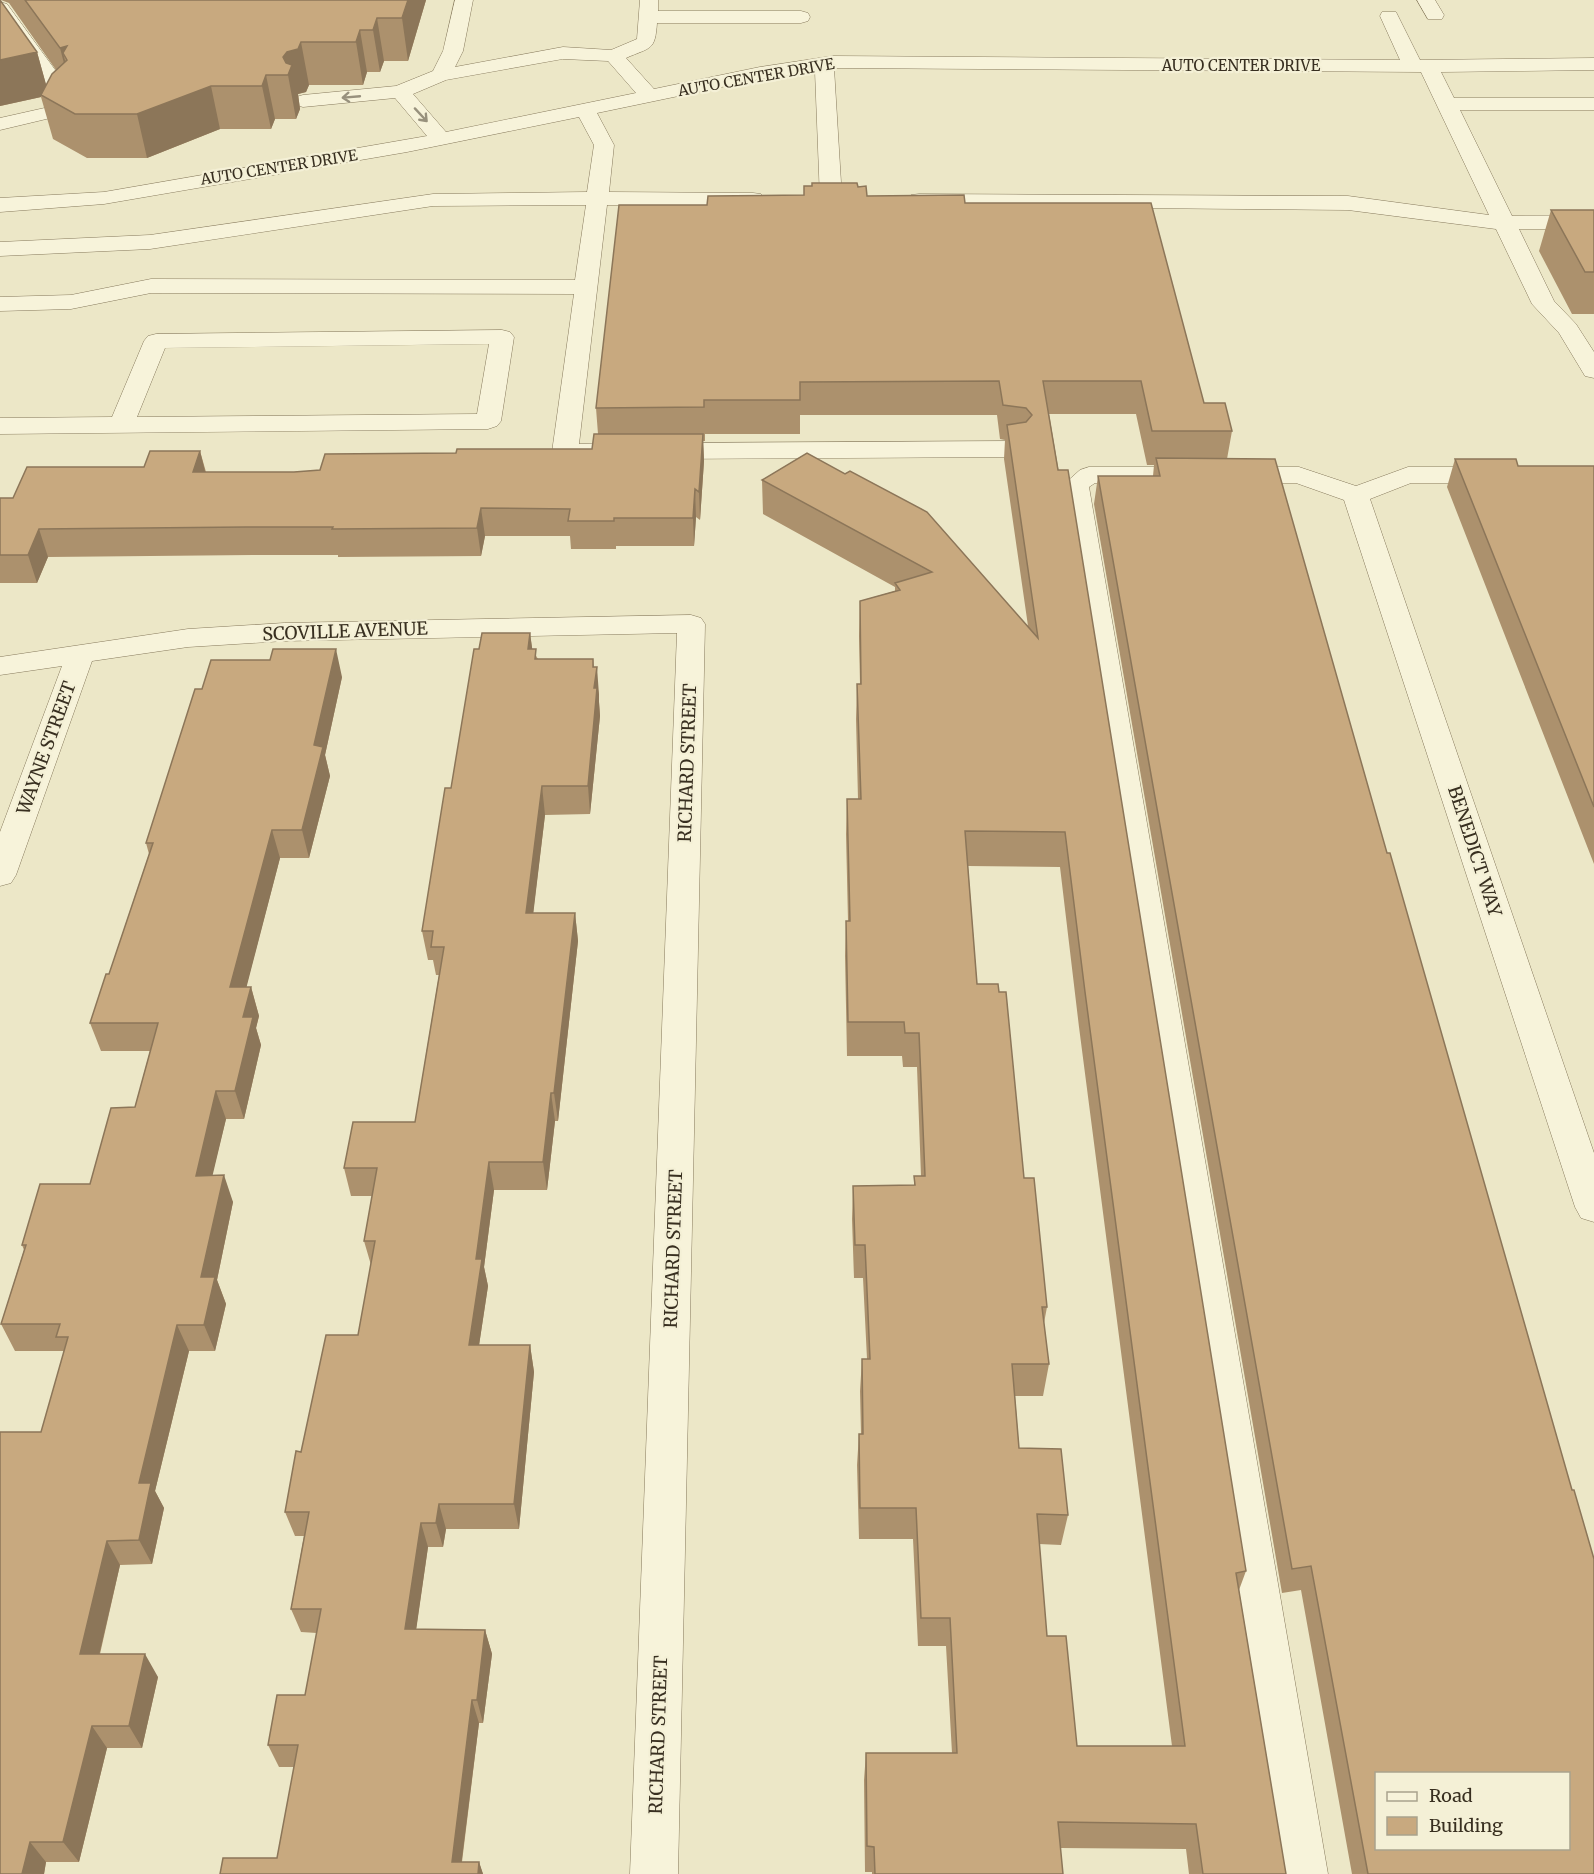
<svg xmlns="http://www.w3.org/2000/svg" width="1594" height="1874" font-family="Merriweather,serif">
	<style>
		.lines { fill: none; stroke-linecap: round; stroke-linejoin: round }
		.minor-casing { stroke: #877a5d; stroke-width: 1 }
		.minor { fill: #f7f3da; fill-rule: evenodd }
		.wall { fill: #ac916d; fill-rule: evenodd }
		.shaded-wall { fill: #8c7659 }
		.building { fill: #c8a97f; stroke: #8c7659; stroke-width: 1.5; fill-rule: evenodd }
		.oneway { stroke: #98917d }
		.labels { text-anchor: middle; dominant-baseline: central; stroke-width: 4.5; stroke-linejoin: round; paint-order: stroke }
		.far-street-label { font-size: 15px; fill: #382f20; stroke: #f4f0d6 }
		.street-label { font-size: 18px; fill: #382f20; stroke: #f4f0d6 }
	</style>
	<rect width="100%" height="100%" fill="#ece7c7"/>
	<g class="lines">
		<defs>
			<path id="minor" d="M 455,0 L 473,0 L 463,51 L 455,67 L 563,47 L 611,50 L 637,39 L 640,0 L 658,0 L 658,11 L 801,11 L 808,13 L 810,17 L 808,21 L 801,23 L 657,23 C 655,51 651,47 626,58 L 654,89 L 760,67 L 833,56 L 1400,60 L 1380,16 L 1382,12 L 1396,12 L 1420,60 L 1594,58 L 1594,70 L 1441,72 L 1454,98 L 1594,98 L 1594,110 L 1460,110 L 1512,216 L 1594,215 L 1594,229 L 1519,229 L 1554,301 L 1576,324 L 1594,352 L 1594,378 L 1585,376 L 1559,333 L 1532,304 L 1496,229 L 1348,210 L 919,206 L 911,205 L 908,200 L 911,195 L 919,194 L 1348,196 L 1489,215 L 1421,72 L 834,68 L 842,199 L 839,204 L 831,205 L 823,204 L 820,199 L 815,71 L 760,79 L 597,113 L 614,145 L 609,192 L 753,193 L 761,194 L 764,199 L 761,204 L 753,205 L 607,205 L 579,444 L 606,443 L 615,446 L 619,451 L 615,456 C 597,461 574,462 556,457 L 552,452 L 574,294 L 151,293 L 71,309 L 0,311 L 0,297 L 71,295 L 151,279 L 575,280 L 586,205 L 433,206 L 150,249 L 0,256 L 0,242 L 150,235 L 433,194 L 587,192 L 594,145 L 579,117 L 407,152 L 104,204 L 0,212 L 0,198 L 104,192 L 427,136 L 395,98 L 303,107 L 296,105 L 293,101 L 296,97 L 303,95 L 396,86 L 433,71 L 443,51 ZM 563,59 L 608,61 L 636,93 L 446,132 L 413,94 L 446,80 Z
				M 1417,0 L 1435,0 L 1444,15 L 1442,19 L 1428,19 Z
				M 0,2 L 7,4 L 61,78 L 76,103 L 63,115 L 0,130 L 0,118 L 49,107 L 55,102 L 45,83 L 0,21 Z
				M 502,330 L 510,332 L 514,337 L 501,421 L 497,426 L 488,429 L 0,434 L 0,418 L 112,417 L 144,341 L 148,336 L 156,334 ZM 489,344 L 477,414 L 137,417 L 165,348 Z
				M 1013,441 L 1022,444 L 1026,449 L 1022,454 L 1013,457 L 658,459 L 649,456 L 645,451 L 649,446 L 658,443 Z
				M 1089,467 L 1299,467 L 1356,486 L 1408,467 L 1496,467 L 1505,470 L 1509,475 L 1505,480 L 1496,483 L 1411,483 L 1370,499 L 1594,1153 L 1594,1222 L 1581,1218 L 1575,1207 L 1344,500 L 1296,483 L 1095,483 L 1089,487 L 1328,1874 L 1280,1874 L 1063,485 L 1080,470 Z
				M 691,615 L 701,618 L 705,624 L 678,1874 L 630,1874 L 677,633 L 284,641 L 188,647 L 92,661 L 16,875 L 11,883 L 0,886 L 0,832 L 62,666 L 0,675 L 0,657 L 188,629 L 284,623 Z"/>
		</defs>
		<use href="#minor" class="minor-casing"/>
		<use href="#minor" class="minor"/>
	</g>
	<path class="wall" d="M 0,0 L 37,52 L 46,85 L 56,70 L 9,3 L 1,0 L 426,0 L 408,61 L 384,61 L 380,72 L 367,72 L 363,85 L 309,85 L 306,92 L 298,94 L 300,109 L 296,119 L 275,119 L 271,129 L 220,129 L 147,158 L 87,158 L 53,139 L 41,97 L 0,106 Z
		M 858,187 L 867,196 L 965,203 L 1204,403 L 1232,431 L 1227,459 L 1594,1874 L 1352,1874 L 1301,1590 L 1282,1593 L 1094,504 L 1098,476 L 1153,476 L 1154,465 L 1147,465 L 1136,414 L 1049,414 L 1246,1571 L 1239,1590 L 1286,1874 L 1189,1874 L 1186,1849 L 1060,1848 L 1063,1874 L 872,1874 L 872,1872 L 865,1872 L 864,1780 L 866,1753 L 952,1753 L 946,1646 L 918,1646 L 913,1539 L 859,1539 L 857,1465 L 859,1434 L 861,1434 L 860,1391 L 862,1359 L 867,1359 L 863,1278 L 854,1278 L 852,1219 L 853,1186 L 914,1185 L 914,1176 L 921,1176 L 917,1067 L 903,1067 L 902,1056 L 847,1056 L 845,956 L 846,921 L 848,921 L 846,834 L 847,799 L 858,799 L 856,719 L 857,684 L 860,684 L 859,636 L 860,601 L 895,591 L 895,587 L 763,514 L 762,480 L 807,453 L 1028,626 L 1004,459 L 1005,440 L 1000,439 L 997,415 L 800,415 L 800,434 L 705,434 L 705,441 L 703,441 L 704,461 L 700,520 L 696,517 L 694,546 L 616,546 L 616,549 L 571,549 L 570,536 L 485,536 L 481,556 L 338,557 L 338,555 L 252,555 L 48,557 L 37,583 L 0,583 L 0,498 L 13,498 L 144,467 L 200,451 L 206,472 L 294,472 L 320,470 L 456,453 L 592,449 L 598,434 L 596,408 L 707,205 L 804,195 ZM 968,866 L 1060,867 L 1079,1027 L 1172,1746 L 1077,1746 L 1047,1636 L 1039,1544 L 1061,1545 L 1068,1515 L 1019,1448 L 1015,1396 L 1043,1396 L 1049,1364 L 1044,1323 L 1047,1307 L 1024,1178 L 977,984 Z
		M 1551,210 L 1594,210 L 1594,314 L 1572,314 L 1539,251 Z
		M 1455,459 L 1518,466 L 1594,466 L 1594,864 L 1447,487 Z
		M 530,633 L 532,649 L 538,659 L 594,667 L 599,695 L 599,702 L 600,716 L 590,814 L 545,815 L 533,913 L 575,913 L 578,941 L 558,1121 L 555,1121 L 547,1190 L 494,1190 L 484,1267 L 488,1286 L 479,1345 L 530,1345 L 534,1372 L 519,1529 L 446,1529 L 443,1547 L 428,1547 L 416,1629 L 485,1630 L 492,1654 L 483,1723 L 479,1723 L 462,1862 L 479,1862 L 483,1874 L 220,1874 L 277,1858 L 294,1767 L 279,1767 L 268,1745 L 305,1695 L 317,1633 L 301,1632 L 291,1609 L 304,1536 L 295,1536 L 285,1512 L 301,1452 L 358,1335 L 371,1265 L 364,1241 L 372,1196 L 351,1196 L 344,1168 L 415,1122 L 439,975 L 436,975 L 433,960 L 428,960 L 422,931 L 479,649 Z
		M 342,677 L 325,755 L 330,776 L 309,858 L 280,858 L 246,987 L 251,987 L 259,1016 L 256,1028 L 261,1045 L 244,1119 L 226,1119 L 212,1175 L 233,1202 L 217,1280 L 226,1304 L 215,1351 L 189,1351 L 155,1491 L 164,1508 L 152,1564 L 120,1565 L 100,1654 L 158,1677 L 142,1748 L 107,1748 L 79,1862 L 46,1862 L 44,1874 L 0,1874 L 41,1432 L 64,1352 L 63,1351 L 15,1351 L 1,1324 L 24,1250 L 22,1245 L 90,1184 L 135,1107 L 150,1051 L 101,1051 L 90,1023 L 109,974 L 149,854 L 146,843 L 202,689 Z"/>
	<path class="shaded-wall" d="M 408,0 L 426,0 L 408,61 L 402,18 Z
		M 377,18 L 384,61 L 380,72 L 373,30 Z
		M 360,30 L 367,72 L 363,85 L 356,42 Z
		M 301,42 L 309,85 L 306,92 L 298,94 L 300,109 L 296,119 L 288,75 L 283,57 L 287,52 Z
		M 67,46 L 63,53 L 73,90 L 71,90 L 60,48 Z
		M 37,52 L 49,95 L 41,95 L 41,97 L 0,106 L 0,60 Z
		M 266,75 L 275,119 L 271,129 L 262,86 Z
		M 211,86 L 220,129 L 147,158 L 137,114 Z
		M 703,434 L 704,461 L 700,520 L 699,492 Z
		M 200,451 L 207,479 L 193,472 Z
		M 695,489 L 696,517 L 694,546 L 693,518 Z
		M 481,508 L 485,536 L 481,556 L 477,528 Z
		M 39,529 L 48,557 L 37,583 L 28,555 Z
		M 530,633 L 534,661 L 528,649 Z
		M 336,649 L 342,677 L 325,755 L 330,776 L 309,858 L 302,830 L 314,745 Z
		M 593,659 L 595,679 L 597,667 L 599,695 L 599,702 L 600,716 L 590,814 L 588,786 Z
		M 542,786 L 545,815 L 530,941 L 526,913 Z
		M 272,830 L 280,858 L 239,1016 L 230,987 Z
		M 575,913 L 578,941 L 558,1121 L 554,1093 Z
		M 251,987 L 259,1016 L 256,1028 L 261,1045 L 244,1119 L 235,1091 L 243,1017 Z
		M 216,1091 L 226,1119 L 206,1203 L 196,1176 Z
		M 551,1093 L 555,1121 L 547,1190 L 543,1162 Z
		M 489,1162 L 494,1190 L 484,1267 L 488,1286 L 475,1372 L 469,1345 L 476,1259 Z
		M 224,1175 L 233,1202 L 217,1280 L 226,1304 L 215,1351 L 204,1325 L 201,1277 Z
		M 177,1325 L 189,1351 L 155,1491 L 164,1508 L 152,1564 L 139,1540 L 139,1483 Z
		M 530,1345 L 534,1372 L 519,1529 L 514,1504 Z
		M 439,1504 L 446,1529 L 443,1547 L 436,1523 Z
		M 421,1523 L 428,1547 L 413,1652 L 405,1629 Z
		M 107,1541 L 120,1565 L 94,1677 L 80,1654 Z
		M 485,1630 L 492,1654 L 483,1723 L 477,1700 Z
		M 145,1654 L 158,1677 L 142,1748 L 129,1726 Z
		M 472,1700 L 479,1723 L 460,1874 L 452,1862 Z
		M 92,1726 L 107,1748 L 79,1862 L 63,1842 Z
		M 30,1842 L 46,1862 L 44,1874 L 22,1874 Z
		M 479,1862 L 483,1874 L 478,1874 Z"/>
	<path class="building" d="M 0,0 L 37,52 L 0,60 Z
		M 25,0 L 408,0 L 402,18 L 377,18 L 373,30 L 360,30 L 356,42 L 301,42 L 298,49 L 287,52 L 283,57 L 286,63 L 292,65 L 288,75 L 266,75 L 262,86 L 211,86 L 137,114 L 75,114 L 41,95 L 52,74 L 67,60 L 63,53 L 67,46 L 60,48 Z
		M 812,183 L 857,183 L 858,187 L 866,186 L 867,196 L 964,195 L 965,203 L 1151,203 L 1204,403 L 1225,403 L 1232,431 L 1152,431 L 1141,381 L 1043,381 L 1058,470 L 1068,470 L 1246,1571 L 1236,1573 L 1286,1874 L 1203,1874 L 1196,1824 L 1058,1822 L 1063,1874 L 875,1874 L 874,1847 L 867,1846 L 866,1753 L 957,1753 L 950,1618 L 921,1618 L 916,1508 L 860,1508 L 859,1434 L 863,1434 L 862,1359 L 870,1359 L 865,1245 L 855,1245 L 853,1186 L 915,1185 L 914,1176 L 925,1176 L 919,1033 L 905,1033 L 904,1022 L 848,1022 L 846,921 L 850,921 L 847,799 L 861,799 L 857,684 L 861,684 L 860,601 L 900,590 L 895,583 L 932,572 L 762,480 L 807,453 L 845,474 L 850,471 L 927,512 L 1038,638 L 1007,425 L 1026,422 L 1032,415 L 1026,408 L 1003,405 L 999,381 L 800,382 L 800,400 L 704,400 L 704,407 L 596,408 L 619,205 L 707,205 L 708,196 L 804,195 L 804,186 L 812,186 ZM 965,831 L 1065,832 L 1085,992 L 1185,1746 L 1077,1746 L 1066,1636 L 1047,1636 L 1037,1514 L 1068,1515 L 1061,1449 L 1019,1448 L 1012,1364 L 1049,1364 L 1042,1307 L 1047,1307 L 1034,1178 L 1024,1178 L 1006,992 L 999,992 L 998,984 L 977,984 Z
		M 1551,210 L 1594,210 L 1594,272 L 1585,272 Z
		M 594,434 L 703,434 L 699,492 L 695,489 L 693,518 L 614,518 L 614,521 L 568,521 L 570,509 L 481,508 L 477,528 L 332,529 L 333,527 L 246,527 L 39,529 L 28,555 L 0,555 L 0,498 L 13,498 L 27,467 L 144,467 L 150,451 L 200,451 L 193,472 L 294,472 L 320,470 L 325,454 L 456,453 L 457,449 L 592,449 Z
		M 1156,458 L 1275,459 L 1387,853 L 1390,853 L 1572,1490 L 1574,1490 L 1594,1559 L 1594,1874 L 1368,1874 L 1311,1566 L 1292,1569 L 1098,476 L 1160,476 ZM 1377,1773 L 1569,1773 L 1569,1848 L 1377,1848 Z
		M 1455,459 L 1516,459 L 1518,466 L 1594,466 L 1594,807 Z
		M 482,633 L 530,633 L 528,649 L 536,649 L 535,659 L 593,659 L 593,667 L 597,667 L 594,688 L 597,688 L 588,786 L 542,786 L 526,913 L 575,913 L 554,1093 L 551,1093 L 543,1162 L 489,1162 L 476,1259 L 482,1259 L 469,1345 L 530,1345 L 514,1504 L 439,1504 L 436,1523 L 421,1523 L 405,1629 L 485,1630 L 477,1700 L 472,1700 L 452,1862 L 479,1862 L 478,1874 L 220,1874 L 223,1858 L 277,1858 L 298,1745 L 268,1745 L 277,1695 L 305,1695 L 321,1609 L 291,1609 L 309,1512 L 285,1512 L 296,1451 L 301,1452 L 326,1335 L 358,1335 L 375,1241 L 364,1241 L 377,1168 L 344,1168 L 353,1122 L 415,1122 L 444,947 L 431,947 L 433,931 L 422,931 L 445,788 L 451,788 L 474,649 L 479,649 Z
		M 273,649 L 336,649 L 314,745 L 323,747 L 302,830 L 272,830 L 230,987 L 251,987 L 243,1017 L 253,1017 L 235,1091 L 216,1091 L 196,1176 L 224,1175 L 201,1277 L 215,1277 L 204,1325 L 177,1325 L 139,1483 L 151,1483 L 139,1540 L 107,1541 L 80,1654 L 145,1654 L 129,1726 L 92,1726 L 63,1842 L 30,1842 L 22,1874 L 0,1874 L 0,1432 L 41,1432 L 68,1337 L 56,1337 L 60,1324 L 1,1324 L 26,1245 L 22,1245 L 40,1184 L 90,1184 L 111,1108 L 135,1107 L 158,1023 L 90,1023 L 106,974 L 109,974 L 153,843 L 146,843 L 195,689 L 202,689 L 211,660 L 270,660 Z"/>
	<defs><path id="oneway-shaft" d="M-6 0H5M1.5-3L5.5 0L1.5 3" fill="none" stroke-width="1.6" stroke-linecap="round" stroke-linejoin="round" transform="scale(1.5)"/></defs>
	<g class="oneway">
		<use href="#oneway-shaft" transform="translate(351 97) rotate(175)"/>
		<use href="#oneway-shaft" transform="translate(421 115) rotate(47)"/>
	</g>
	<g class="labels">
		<g class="far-street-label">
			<text x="1241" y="65">AUTO CENTER DRIVE</text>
			<text transform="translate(756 77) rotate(-10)">AUTO CENTER DRIVE</text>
			<text transform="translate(279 167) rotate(-9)">AUTO CENTER DRIVE</text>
		</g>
		<g class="street-label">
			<text transform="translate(345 631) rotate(-2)">SCOVILLE AVENUE</text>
			<text transform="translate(46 748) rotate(-70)">WAYNE STREET</text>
			<text transform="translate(687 763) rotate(-88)">RICHARD STREET</text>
			<text transform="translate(1475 851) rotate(72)">BENEDICT WAY</text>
			<text transform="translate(673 1249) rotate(-88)">RICHARD STREET</text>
			<text transform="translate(658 1735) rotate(-88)">RICHARD STREET</text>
		</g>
	</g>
	<rect x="1375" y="1772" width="195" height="78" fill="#f4f0d6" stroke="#a9a38d" stroke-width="1.5"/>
	<rect x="1387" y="1792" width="30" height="9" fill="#f7f3da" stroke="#a9a38d" stroke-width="1.5"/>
	<text x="1429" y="1802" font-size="18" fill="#382f20">Road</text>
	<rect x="1387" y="1817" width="30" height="18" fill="#c8a97f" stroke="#a9a38d" stroke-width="1.5"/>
	<text x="1429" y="1832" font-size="18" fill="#382f20">Building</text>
</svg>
